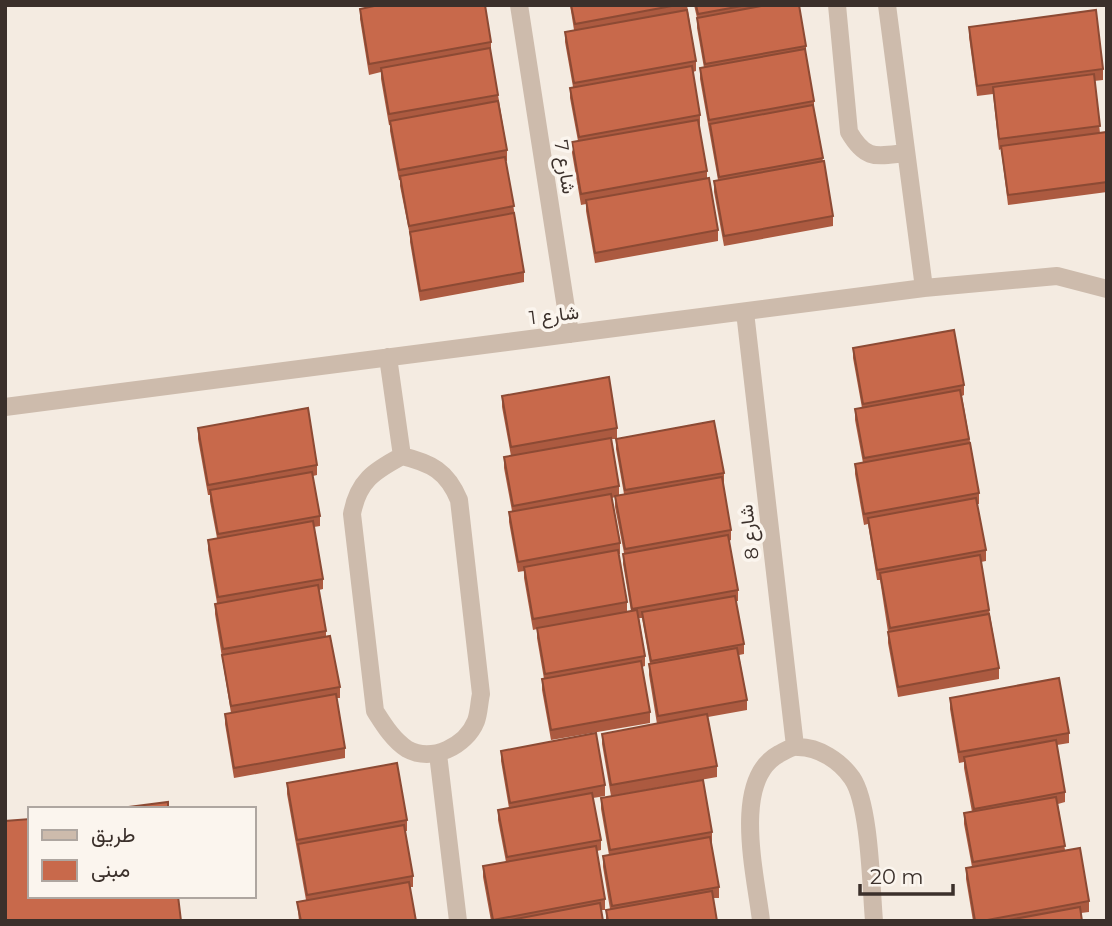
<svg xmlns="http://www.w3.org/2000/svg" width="1112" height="926" font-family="Montserrat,Vazirmatn,sans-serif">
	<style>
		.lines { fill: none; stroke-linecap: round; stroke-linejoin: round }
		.minor { stroke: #cdbbac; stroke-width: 18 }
		.wall { fill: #ac5a40; fill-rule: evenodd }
		.building { fill: #c8694b; stroke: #8c4a34; stroke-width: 2 }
		.labels { text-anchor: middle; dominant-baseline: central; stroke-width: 7; stroke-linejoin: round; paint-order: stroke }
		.street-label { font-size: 19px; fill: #3b302b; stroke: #fbf5ee }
	</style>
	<rect width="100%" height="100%" fill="#f4ebe1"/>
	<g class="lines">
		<path class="minor" d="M 519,5 L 570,334
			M 837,5 L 849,132 C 866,161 876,156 906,153
			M 887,5 L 924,288
			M 745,312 L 795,746
			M 388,357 L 402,456
			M 5,407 L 924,288 L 1057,276 L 1107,289
			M 402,456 C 431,463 447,471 459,500 L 481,694 C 479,703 479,713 476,721 C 466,746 432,763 407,749 C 393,740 384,725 375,711 L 352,514 C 358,481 374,471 402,456 Z
			M 438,754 L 458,921
			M 761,921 C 756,876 731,780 779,754 C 785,751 792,746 798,747 C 819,747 840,761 852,778 C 870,804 871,887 874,921"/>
	</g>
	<path class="wall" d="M 570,5 L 687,5 L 696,61 L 696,71 L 693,72 L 700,115 L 700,125 L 699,126 L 707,171 L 707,178 L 718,230 L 718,241 L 595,263 L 586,211 L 586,204 L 581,205 L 572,153 L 572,142 L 578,141 L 570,98 L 570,88 L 573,87 L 565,42 L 565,32 L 574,30 Z
		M 694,5 L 803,5 L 799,6 L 806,46 L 806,56 L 814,101 L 814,110 L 823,161 L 833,216 L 833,226 L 724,246 L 714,192 L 714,181 L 718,180 L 700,79 L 700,68 L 704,68 L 697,28 L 697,18 Z
		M 360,9 L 491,42 L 491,52 L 507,150 L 507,161 L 506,161 L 524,272 L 524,282 L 420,301 L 410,242 L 410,236 L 400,186 L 400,180 L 399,180 L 390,131 L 390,125 L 389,125 L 381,79 L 381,72 L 369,75 L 360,19 Z
		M 969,27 L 1103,69 L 1103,80 L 1094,81 L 1100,133 L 1107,132 L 1107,192 L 1008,205 L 1001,149 L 999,150 L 993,94 L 977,96 L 969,37 Z
		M 853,348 L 964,385 L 964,395 L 962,396 L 979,493 L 979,504 L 977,504 L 986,550 L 986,561 L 981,562 L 999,668 L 999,679 L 898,697 L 888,643 L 888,632 L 880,580 L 877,580 L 868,524 L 864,525 L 855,474 L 855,464 L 863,463 L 855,420 L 855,409 L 862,408 L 853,358 Z
		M 502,396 L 617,428 L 617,438 L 724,473 L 724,483 L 723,483 L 731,530 L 731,540 L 729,541 L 738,590 L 738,601 L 736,601 L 744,644 L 744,654 L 739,655 L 747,700 L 747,710 L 708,717 L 717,766 L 717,777 L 611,796 L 602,744 L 602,734 L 657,724 L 649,675 L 649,664 L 650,664 L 642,618 L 639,618 L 645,656 L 645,666 L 642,667 L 650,712 L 650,723 L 551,740 L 542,690 L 542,679 L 544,679 L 537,638 L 537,629 L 533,630 L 524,578 L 524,571 L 518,572 L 509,522 L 509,512 L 512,511 L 504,468 L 504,457 L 511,456 L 502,407 ZM 611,439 L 616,439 L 616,449 L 624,494 L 619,495 L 619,486 ZM 615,497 L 615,507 L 624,553 L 623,554 L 623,564 L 631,611 L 627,612 L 627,602 L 619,554 L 620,554 L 620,543 L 612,498 Z
		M 198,428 L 317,465 L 317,475 L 313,476 L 320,516 L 320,526 L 314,527 L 323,579 L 323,589 L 319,590 L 326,631 L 326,637 L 340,687 L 340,698 L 336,698 L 345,748 L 345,758 L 234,778 L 225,724 L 225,714 L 231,713 L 215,614 L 215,604 L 217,603 L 208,550 L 208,540 L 217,538 L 210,501 L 210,495 L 208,495 L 198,439 Z
		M 950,698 L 1069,733 L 1069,743 L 1057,745 L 1065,792 L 1065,802 L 1058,804 L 1065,850 L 1089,901 L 1089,912 L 1081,913 L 1082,921 L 973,921 L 966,879 L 966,868 L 972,867 L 964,824 L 964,813 L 972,812 L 964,768 L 964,762 L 959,763 L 950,709 Z
		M 501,751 L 605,785 L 605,796 L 593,798 L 601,840 L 601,850 L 597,851 L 605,899 L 605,910 L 601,910 L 603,921 L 491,921 L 483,877 L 483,866 L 506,862 L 498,820 L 498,810 L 509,808 L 501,761 Z
		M 287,783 L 407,820 L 407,831 L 405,831 L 413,876 L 413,887 L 410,887 L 416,921 L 299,921 L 297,902 L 306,900 L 287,794 Z
		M 601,798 L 712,832 L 712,842 L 711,842 L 719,887 L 719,898 L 713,898 L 717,921 L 606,921 L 606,910 L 610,909 L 603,867 L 603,856 L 609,855 L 601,809 Z"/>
	<path class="building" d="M 379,5 L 485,5 L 491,42 L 369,64 L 360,9 Z
		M 571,5 L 677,5 L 575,24 Z
		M 696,5 L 747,5 L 698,14 Z
		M 766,5 L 799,5 L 806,46 L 705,64 L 697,18 Z
		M 687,10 L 696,61 L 574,83 L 565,32 Z
		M 1096,10 L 1103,69 L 977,86 L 969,27 Z
		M 490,48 L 498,95 L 389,114 L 381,68 Z
		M 805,49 L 814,101 L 709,120 L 700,68 Z
		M 692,66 L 700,115 L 579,137 L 570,88 Z
		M 1094,74 L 1100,126 L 999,139 L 993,87 Z
		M 498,101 L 507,150 L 399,170 L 390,121 Z
		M 813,105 L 823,158 L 719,177 L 710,124 Z
		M 698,120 L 707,171 L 581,194 L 572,142 Z
		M 1107,132 L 1107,182 L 1008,195 L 1001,146 Z
		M 505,157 L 514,206 L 409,226 L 400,176 Z
		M 824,161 L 833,216 L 724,236 L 714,181 Z
		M 709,178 L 718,230 L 595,253 L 586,200 Z
		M 514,213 L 524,272 L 420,291 L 410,232 Z
		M 954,330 L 964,385 L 863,404 L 853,348 Z
		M 609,377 L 617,428 L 511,447 L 502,396 Z
		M 960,390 L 969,439 L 864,458 L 855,409 Z
		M 308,408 L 317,465 L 208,485 L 198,428 Z
		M 714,421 L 724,473 L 625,490 L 616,439 Z
		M 611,438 L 619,486 L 513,506 L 504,457 Z
		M 970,443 L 979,493 L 864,514 L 855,464 Z
		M 312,472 L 320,516 L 218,534 L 210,490 Z
		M 722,477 L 731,530 L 625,549 L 615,496 Z
		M 611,494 L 620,543 L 518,562 L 509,512 Z
		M 976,498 L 986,550 L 877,570 L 868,518 Z
		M 313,521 L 323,579 L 218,597 L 208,540 Z
		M 728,535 L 738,590 L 632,609 L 623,554 Z
		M 618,550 L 627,602 L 533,619 L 524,567 Z
		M 980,555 L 989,610 L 890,628 L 880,573 Z
		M 318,585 L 326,631 L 223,649 L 215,604 Z
		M 735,596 L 744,644 L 651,661 L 642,612 Z
		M 637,610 L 645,656 L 545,674 L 537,628 Z
		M 989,614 L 999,668 L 898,687 L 888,632 Z
		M 330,636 L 340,687 L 231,706 L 222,655 Z
		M 737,648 L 747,700 L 658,716 L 649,664 Z
		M 641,661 L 650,712 L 551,730 L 542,679 Z
		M 1059,678 L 1069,733 L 959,752 L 950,698 Z
		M 336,694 L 345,748 L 234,768 L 225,714 Z
		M 707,714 L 717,766 L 611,785 L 602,734 Z
		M 596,733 L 605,785 L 510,803 L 501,751 Z
		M 1056,740 L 1065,792 L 974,809 L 964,757 Z
		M 397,763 L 407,820 L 297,840 L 287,783 Z
		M 703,780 L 712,832 L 610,850 L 601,798 Z
		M 592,793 L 601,840 L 507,857 L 498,810 Z
		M 1056,797 L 1065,846 L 973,862 L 964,813 Z
		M 168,802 L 168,809 L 113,809 Z
		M 30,819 L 30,896 L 178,896 L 181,921 L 5,921 L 5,821 Z
		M 404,825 L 413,876 L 307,895 L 298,844 Z
		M 710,837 L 719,887 L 612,906 L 603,856 Z
		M 596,846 L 605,899 L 493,920 L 483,866 Z
		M 1080,848 L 1089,901 L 982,921 L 975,921 L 966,868 Z
		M 409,882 L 416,921 L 301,921 L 297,902 Z
		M 712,891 L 717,921 L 608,921 L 606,910 Z
		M 600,903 L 603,921 L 505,921 Z
		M 1080,907 L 1082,921 L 1003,921 Z"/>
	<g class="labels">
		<g class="street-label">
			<text transform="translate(565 167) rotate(81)">شارع 7</text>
			<text transform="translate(554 315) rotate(-7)">شارع 1</text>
			<text transform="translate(749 532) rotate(-97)">شارع 8</text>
		</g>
	</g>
	<rect width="1112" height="926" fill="none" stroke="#3b302b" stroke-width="14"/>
	<rect x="28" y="807" width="228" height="91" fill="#fbf5ee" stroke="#aea6a0" stroke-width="2"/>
	<rect x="42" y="830" width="35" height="10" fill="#cdbbac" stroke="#aea6a0" stroke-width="2"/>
	<text x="91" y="842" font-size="21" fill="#3b302b">طريق</text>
	<rect x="42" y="860" width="35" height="21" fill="#c8694b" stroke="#aea6a0" stroke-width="2"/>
	<text x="91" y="877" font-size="21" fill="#3b302b">مبنى</text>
	<path d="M860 884v10h93v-10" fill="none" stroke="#3b302b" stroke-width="3.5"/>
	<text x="870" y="884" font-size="21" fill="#3b302b" stroke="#fbf5ee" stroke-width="5" paint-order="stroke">20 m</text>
</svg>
